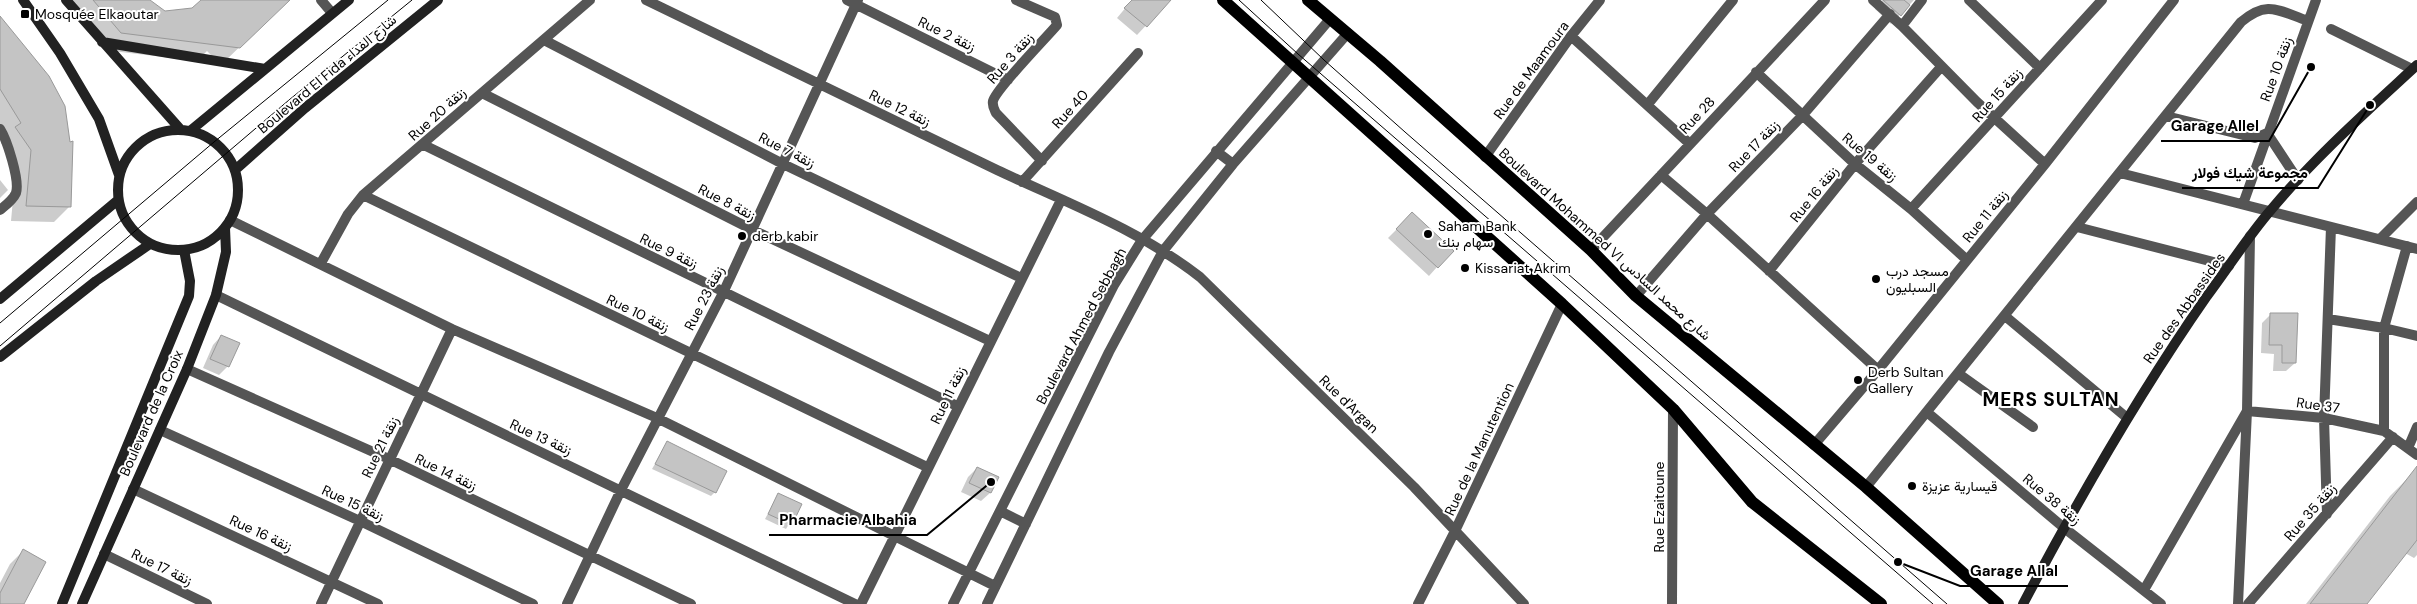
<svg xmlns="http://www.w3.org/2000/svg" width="2417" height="604" font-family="'DM Sans',Vazirmatn,sans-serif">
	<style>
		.shadow { fill: #0003 }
		.building { fill: #c4c4c4; stroke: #999 }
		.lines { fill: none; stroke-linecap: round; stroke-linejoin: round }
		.street { stroke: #555; stroke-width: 10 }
		.secondary { stroke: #222; stroke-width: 10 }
		.primary { stroke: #000; stroke-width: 12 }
		.tram { stroke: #000; stroke-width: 1 }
		.poi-dot { fill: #000; stroke: #fff; stroke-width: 2 }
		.labels { text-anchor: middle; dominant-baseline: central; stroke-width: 4; stroke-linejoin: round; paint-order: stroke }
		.poi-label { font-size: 14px; fill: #000; stroke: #fff; text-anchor: start }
		.street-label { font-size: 14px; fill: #000; stroke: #fff }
		.district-label { font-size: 19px; font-weight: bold; letter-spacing: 1px; fill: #000; stroke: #fff }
		.leader { fill: none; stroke: #000; stroke-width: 2 }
		.callout-dot { fill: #000; stroke: #fff; stroke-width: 2 }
		.callout-label { font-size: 15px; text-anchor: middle; font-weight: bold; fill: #000; stroke: #fff; stroke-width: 4; stroke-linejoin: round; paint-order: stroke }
	</style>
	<rect width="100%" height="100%" fill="#fff"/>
	<path class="shadow" d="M 62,0 L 147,0 L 180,22 L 203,0 L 288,0 L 221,65 L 207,51 L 197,61 L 104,50 Z
		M 1132,0 L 1164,0 L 1167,3 L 1137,35 L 1117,18 Z
		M 1882,0 L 1914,0 L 1891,24 L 1875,9 Z
		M 0,18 L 70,206 L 54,222 L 11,221 L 16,166 L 1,143 L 5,139 L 0,128 Z
		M 0,180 L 8,190 L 0,198 Z
		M 1412,214 L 1437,267 L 1429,276 L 1388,238 Z
		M 2271,314 L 2295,363 L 2286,371 L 2273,371 L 2274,354 L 2261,353 L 2262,323 Z
		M 221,336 L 228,366 L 219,375 L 203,368 L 213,345 Z
		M 667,443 L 715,492 L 711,496 L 652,469 Z
		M 977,468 L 990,493 L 981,501 L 961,492 L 968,477 Z
		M 2412,474 L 2417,477 L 2417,555 L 2414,558 L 2405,553 L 2365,604 L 2306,604 L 2390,496 Z
		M 778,495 L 800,505 L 786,529 L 765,519 Z
		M 23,551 L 23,604 L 0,604 L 0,583 L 10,564 Z"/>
	<path class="building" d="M 93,0 L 150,0 L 165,11 L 192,8 L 201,0 L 290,0 L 240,48 L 121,33 Z
		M 1132,0 L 1171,0 L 1147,27 L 1124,8 Z
		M 1883,0 L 1904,0 L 1910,5 L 1901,16 Z
		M 0,16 L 49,76 L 65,106 L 70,142 L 73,141 L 71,207 L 26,206 L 31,150 L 15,127 L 21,123 L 0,89 Z
		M 1412,212 L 1454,251 L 1438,268 L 1396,229 Z
		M 2270,313 L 2298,313 L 2296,363 L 2282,363 L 2282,345 L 2269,345 Z
		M 221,335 L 240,343 L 229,367 L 210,359 Z
		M 667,441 L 727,471 L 716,493 L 655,464 Z
		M 2417,466 L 2417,540 L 2367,604 L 2310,604 Z
		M 977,467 L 999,477 L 991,493 L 969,483 Z
		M 778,493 L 802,504 L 792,525 L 768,514 Z
		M 23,549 L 46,562 L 24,604 L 0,604 L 0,593 Z"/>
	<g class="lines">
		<path class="street" d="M 321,0 L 332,13
			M 646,0 C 763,57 880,114 997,170 C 1065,202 1140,230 1200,277 L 1414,487 L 1524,604
			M 847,0 L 1008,80
			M 1016,0 L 1055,17 L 1057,25 C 1046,38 996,89 993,101 C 992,106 994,109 996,113 L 1042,161
			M 1873,0 L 1902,26 L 1977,102 L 2045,164
			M 1969,0 L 2040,68
			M 1902,26 L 1922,0
			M 2331,29 L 2412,69
			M 1571,36 L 1690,144
			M 544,40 L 783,164 L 1021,278
			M 1756,72 L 1855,164 L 1911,209 L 1967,260
			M 482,93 L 753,230 L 990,341
			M 1648,104 L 1733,0
			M 2166,116 L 2255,138 L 2267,133
			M 0,129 C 7,140 20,180 16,193 C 13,200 6,205 0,210
			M 2267,133 L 2298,180
			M 424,145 L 957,406
			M 1216,151 L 1233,164
			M 1485,157 L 1571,36 L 1600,0
			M 2120,173 L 2417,249
			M 1661,175 L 1707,214 L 1878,370
			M 1022,182 L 1138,53
			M 363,195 L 927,467
			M 2243,204 L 2316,0
			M 1911,209 L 2102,0
			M 230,220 L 452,329 L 657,418 L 995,586
			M 2077,227 L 2229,266
			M 2380,239 L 2417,202
			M 1591,250 L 1825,0
			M 321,263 L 348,214 L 363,195 L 590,0
			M 1769,271 L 1855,164 L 1941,67
			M 216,295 L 855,604
			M 1636,296 L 1707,214 L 1802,116 L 1890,14
			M 2005,316 L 2126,417
			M 2328,319 L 2384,328 L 2417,336
			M 187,369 L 389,459 L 691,604
			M 1959,374 L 2033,427
			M 1928,413 L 2063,527 L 2161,604
			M 160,430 L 360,521 L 533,604
			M 2384,431 L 2384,328 L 2407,246
			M 1814,445 L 1878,370 L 2045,164 L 2174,0
			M 2408,448 L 2417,427
			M 1866,487 L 2241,22 C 2267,0 2277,10 2308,21
			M 133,489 L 378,604
			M 1000,511 L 1026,524
			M 2327,514 L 2324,418 L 2331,227
			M 104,554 L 207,604
			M 2144,590 L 2247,411 L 2324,418 L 2384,431 L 2417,455
			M 321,604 L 452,329
			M 567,604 L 621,490 L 723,293 L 858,0
			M 861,604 L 1061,200
			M 953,604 L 1114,285 L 1142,240 L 1330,19
			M 987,604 L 1109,352 L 1163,251 L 1233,164 L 1348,33
			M 1418,604 L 1455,531 L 1562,304
			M 1672,604 L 1673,409
			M 2238,604 L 2247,411 L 2250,236
			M 2248,604 L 2393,437"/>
		<path class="secondary" d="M 23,0 L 60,53 L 99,119 L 119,175
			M 66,0 L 181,130
			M 102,42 L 265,69
			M118 190a60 60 0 1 1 120 0a60 60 0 1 1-120 0Z
			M 190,131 L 349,0
			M 235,170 L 305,108 L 438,0
			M 0,299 L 118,200
			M 0,357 L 96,281 L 150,244
			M 62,604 L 189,296 L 190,281 L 184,250
			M 82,604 L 187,369 L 216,295 L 226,252 L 225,228
			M 2023,604 C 2079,498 2138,395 2207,296 C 2228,268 2247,238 2270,211 C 2314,158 2366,112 2417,65"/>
		<path class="primary" d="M 1223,0 L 1562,304 L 1673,409 L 1752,502 L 1881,604
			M 1308,0 L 1380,61 L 1591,250 L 1636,296 L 1866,487 L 1998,604"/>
		<path class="tram" d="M 1239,0 L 1298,54 L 1933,604
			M 1261,0 L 1324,60 L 1405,132 L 1947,604
			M 0,323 L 214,142 L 388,0
			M 0,346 L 289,100 L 412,0"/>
	</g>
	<g class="poi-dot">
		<rect x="20" y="9" width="10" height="10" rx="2.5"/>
		<circle cx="1428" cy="234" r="5"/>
		<circle cx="742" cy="236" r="5"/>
		<circle cx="1465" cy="268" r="5"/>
		<circle cx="1876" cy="279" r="5"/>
		<circle cx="1858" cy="380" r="5"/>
		<circle cx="1912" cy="486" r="5"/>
	</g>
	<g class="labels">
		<g class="poi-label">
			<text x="35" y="14">Mosquée Elkaoutar</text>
			<text x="1438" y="226">Saham Bank<tspan x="1438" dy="16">سهام بنك</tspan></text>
			<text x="752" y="236">derb kabir</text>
			<text x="1475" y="268">Kissariat Akrim</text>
			<text x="1886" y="271">مسجد درب<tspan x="1886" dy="16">السبليون</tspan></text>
			<text x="1868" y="372">Derb Sultan<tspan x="1868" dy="16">Gallery</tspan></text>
			<text x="1922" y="486">قيسارية عزيزة</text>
		</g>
		<g class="street-label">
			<text transform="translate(947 34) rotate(26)">Rue 2 زنقة</text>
			<text transform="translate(1010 58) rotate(-49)">Rue 3 زنقة</text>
			<text transform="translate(2276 69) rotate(-70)">Rue 10 زنقة</text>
			<text transform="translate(1531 70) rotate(-54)">Rue de Maamoura</text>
			<text transform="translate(327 74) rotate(-40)">Boulevard El Fida شارع الفداء</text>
			<text transform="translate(1997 95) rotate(-48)">Rue 15 زنقة</text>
			<text transform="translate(900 108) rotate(26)">Rue 12 زنقة</text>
			<text transform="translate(1070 109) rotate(-48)">Rue 40</text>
			<text transform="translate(437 114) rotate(-42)">Rue 20 زنقة</text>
			<text transform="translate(1697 115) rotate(-47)">Rue 28</text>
			<text transform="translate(1754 146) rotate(-46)">Rue 17 زنقة</text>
			<text transform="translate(787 150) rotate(27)">Rue 7 زنقة</text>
			<text transform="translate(1870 157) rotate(40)">Rue 19 زنقة</text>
			<text transform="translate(1814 194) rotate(-51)">Rue 16 زنقة</text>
			<text transform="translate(727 202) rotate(27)">Rue 8 زنقة</text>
			<text transform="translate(1985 216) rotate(-51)">Rue 11 زنقة</text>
			<text transform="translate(1605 244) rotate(42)">Boulevard Mohammed VI شارع محمد السادس</text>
			<text transform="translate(669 251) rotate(26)">Rue 9 زنقة</text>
			<text transform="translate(704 298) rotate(-63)">Rue 23 زنقة</text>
			<text transform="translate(2184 308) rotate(-55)">Rue des Abbassides</text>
			<text transform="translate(638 313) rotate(26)">Rue 10 زنقة</text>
			<text transform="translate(1081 326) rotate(-62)">Boulevard Ahmed Sebbagh</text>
			<text transform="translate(948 395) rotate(-64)">Rue 11 زنقة</text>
			<text transform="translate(1349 404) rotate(44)">Rue d'Argan</text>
			<text transform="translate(2318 405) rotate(8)">Rue 37</text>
			<text transform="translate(151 413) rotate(-66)">Boulevard de la Croix</text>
			<text transform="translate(541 437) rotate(25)">Rue 13 زنقة</text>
			<text transform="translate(380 447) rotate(-64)">Rue 21 زنقة</text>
			<text transform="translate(1479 449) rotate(-65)">Rue de la Manutention</text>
			<text transform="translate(446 472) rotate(26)">Rue 14 زنقة</text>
			<text transform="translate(2052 499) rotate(40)">Rue 38 زنقة</text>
			<text transform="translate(353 503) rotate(25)">Rue 15 زنقة</text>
			<text transform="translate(1659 507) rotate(-90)">Rue Ezaitoune</text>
			<text transform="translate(2310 512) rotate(-49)">Rue 35 زنقة</text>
			<text transform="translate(261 533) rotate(25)">Rue 16 زنقة</text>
			<text transform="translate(162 567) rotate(26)">Rue 17 زنقة</text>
		</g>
		<g class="district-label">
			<text x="2051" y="399">MERS SULTAN</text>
		</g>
	</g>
	<path class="leader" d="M2311 67L2269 141H2161M2370 105L2318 188H2182M991 482L927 535H769M1898 562L1960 586H2068"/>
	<g class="callout-dot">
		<circle cx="2311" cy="67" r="5"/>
		<circle cx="2370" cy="105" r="5"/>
		<circle cx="991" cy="482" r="5"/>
		<circle cx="1898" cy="562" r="5"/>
	</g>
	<g class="callout-label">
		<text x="2215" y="131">Garage Allel</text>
		<text x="2250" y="178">مجموعة شيك فولار</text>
		<text x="848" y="525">Pharmacie Albahia</text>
		<text x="2014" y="576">Garage Allal</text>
	</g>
</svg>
